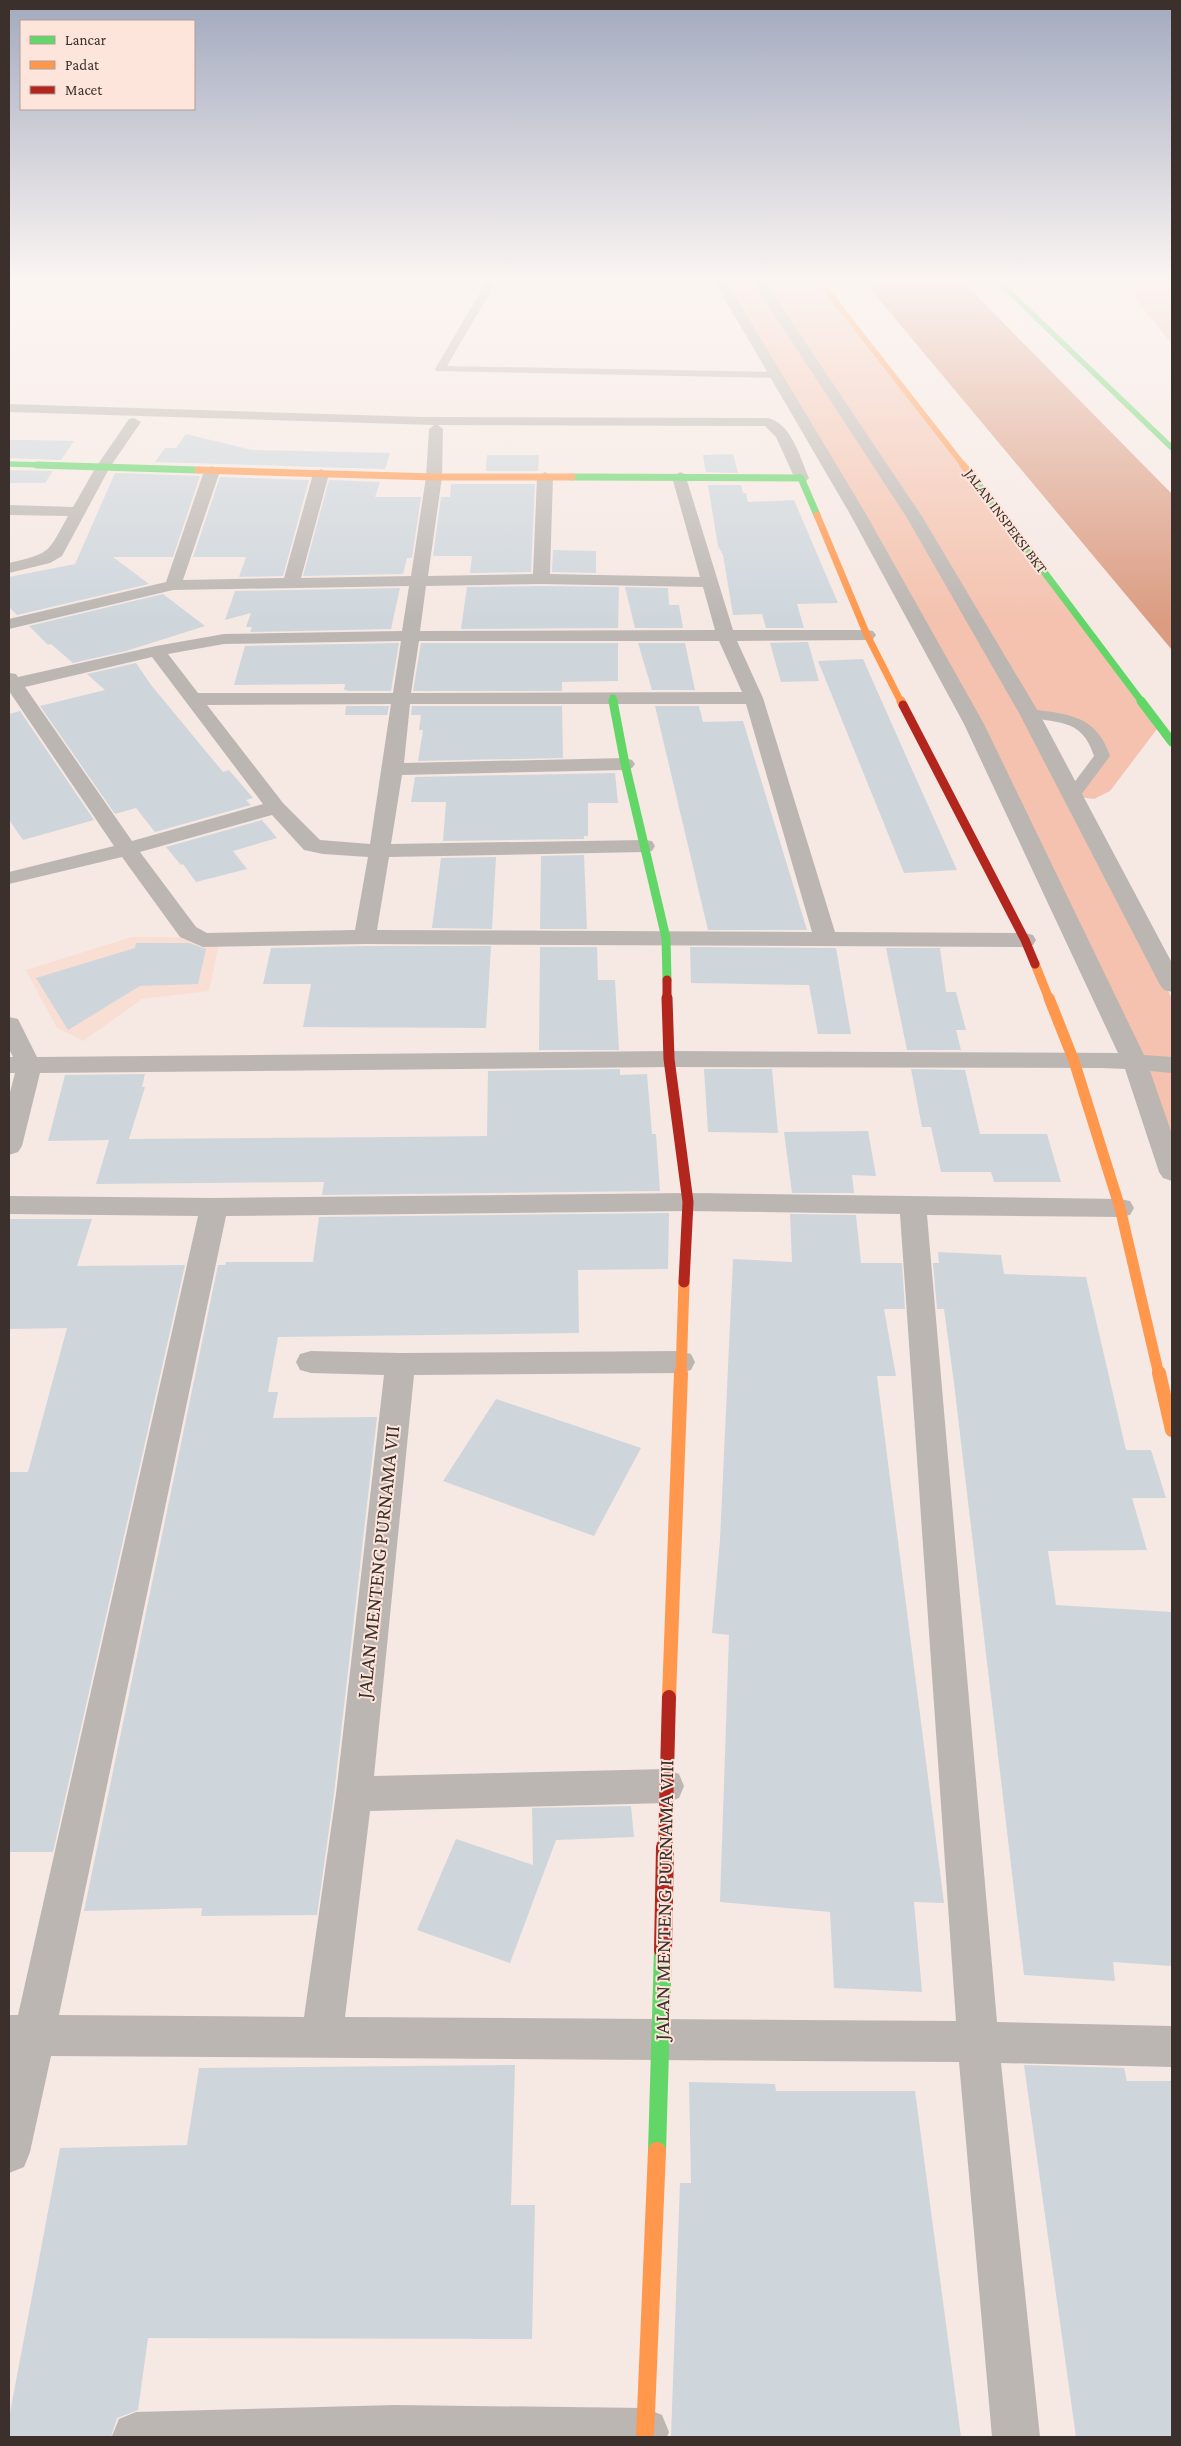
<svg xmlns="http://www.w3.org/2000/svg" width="1181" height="2446" font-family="'Crimson Pro',serif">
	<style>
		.built { fill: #f9ded3 }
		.green { fill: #f4c2ae }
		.water { fill: #db9c82 }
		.building { fill: #ced6dc }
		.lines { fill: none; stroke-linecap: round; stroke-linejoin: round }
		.lane { fill: #bcb6b3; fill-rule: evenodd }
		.street { fill: #bcb6b3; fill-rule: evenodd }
		.fast-far3 { stroke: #63d668; stroke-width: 5.5 }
		.fast-far2 { stroke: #63d668; stroke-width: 7 }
		.fast-far1 { stroke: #63d668; stroke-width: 9 }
		.fast { stroke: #63d668; stroke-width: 18 }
		.slow-far5 { stroke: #ff974d; stroke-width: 5.5 }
		.slow-far4 { stroke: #ff974d; stroke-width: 7 }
		.slow-far3 { stroke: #ff974d; stroke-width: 9 }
		.slow-far2 { stroke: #ff974d; stroke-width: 11 }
		.slow-far1 { stroke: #ff974d; stroke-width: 14 }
		.slow { stroke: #ff974d; stroke-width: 18 }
		.jam-far3 { stroke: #b3261e; stroke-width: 9 }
		.jam-far2 { stroke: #b3261e; stroke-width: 11 }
		.jam-far1 { stroke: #b3261e; stroke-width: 14 }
		.jam { stroke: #b3261e; stroke-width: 18 }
		.labels { text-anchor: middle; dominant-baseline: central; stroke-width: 4; stroke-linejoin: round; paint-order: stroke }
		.far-street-label { font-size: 15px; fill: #3c302c; stroke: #fee5db }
		.near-street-label { font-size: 21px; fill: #3c302c; stroke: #fee5db }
	</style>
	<rect width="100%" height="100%" fill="#f6e8e3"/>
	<path class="built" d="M 132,937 L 220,938 L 209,991 L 142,999 L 83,1041 L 57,1028 L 26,970 Z"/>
	<path class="green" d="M 715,279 L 817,279 L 1023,543 L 1160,725 L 1110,791 L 1094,799 L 1072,796 L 1102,756 C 1094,717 1062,718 1029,713 L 953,583 L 1109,865 L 1172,999 L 1172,1166 L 1140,1056 L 974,724 L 833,471 L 743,319 Z
		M 1119,279 L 1172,279 L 1172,344 Z"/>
	<path class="water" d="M 862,279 L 960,279 L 1172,494 L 1172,650 Z"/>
	<path class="building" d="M 186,434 L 252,450 L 390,453 L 385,469 L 155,462 L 165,448 L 176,448 Z
		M 9,440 L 28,440 L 74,441 L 61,460 L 9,458 Z
		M 733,454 L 738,473 L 706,472 L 703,455 Z
		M 487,455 L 539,455 L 538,471 L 486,471 Z
		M 9,470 L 53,471 L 45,483 L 9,483 Z
		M 115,473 L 200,476 L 173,557 L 113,557 L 149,584 L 17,615 L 9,607 L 9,577 L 75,564 Z
		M 220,477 L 309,480 L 283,576 L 239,577 L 246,557 L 193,557 Z
		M 329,480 L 380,482 L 375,497 L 421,497 L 412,558 L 407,558 L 403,574 L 303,576 Z
		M 451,484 L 535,484 L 531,572 L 470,573 L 472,556 L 433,556 L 441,497 L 450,497 Z
		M 708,485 L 741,485 L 743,493 L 746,493 L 748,502 L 794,500 L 838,603 L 797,604 L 804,628 L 766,628 L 762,614 L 733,615 L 723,555 L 718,546 Z
		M 553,550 L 596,551 L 596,573 L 552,572 Z
		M 541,586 L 619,587 L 618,628 L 461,629 L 467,587 Z
		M 625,587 L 668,588 L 669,605 L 679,605 L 683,628 L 635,628 Z
		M 400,588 L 391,629 L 250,632 L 252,627 L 246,627 L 251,613 L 225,620 L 235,591 Z
		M 163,594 L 205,626 L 126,651 L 73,663 L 51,644 L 48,645 L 29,626 Z
		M 808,642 L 819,681 L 781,682 L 770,643 Z
		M 399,643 L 391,691 L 350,691 L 344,690 L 345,684 L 234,685 L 245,646 Z
		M 421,643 L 618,643 L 618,681 L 562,682 L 562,691 L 413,691 Z
		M 638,643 L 685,643 L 695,690 L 652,690 Z
		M 863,659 L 910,765 L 957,870 L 904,873 L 818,661 Z
		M 136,663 L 151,685 L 223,772 L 229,770 L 253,798 L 246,800 L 251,805 L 155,832 L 136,808 L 115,814 L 40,706 L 105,690 L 87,674 Z
		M 346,706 L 389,706 L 387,715 L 345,715 Z
		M 412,706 L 562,706 L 563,758 L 418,761 L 423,730 L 419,730 L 421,715 L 411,715 Z
		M 655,706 L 699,706 L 703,722 L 743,721 L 807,930 L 708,930 Z
		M 20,711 L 94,820 L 23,840 L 9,820 L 9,714 Z
		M 615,773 L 618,803 L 588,803 L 588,836 L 584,836 L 584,839 L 443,841 L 446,802 L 411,802 L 415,777 Z
		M 262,820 L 277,838 L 233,851 L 247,869 L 196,882 L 183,864 L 181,865 L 166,847 Z
		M 584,855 L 587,929 L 540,929 L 541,856 Z
		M 496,857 L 492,929 L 432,928 L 441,858 Z
		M 136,943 L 189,943 L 206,949 L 198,984 L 140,986 L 68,1030 L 36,978 L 135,948 Z
		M 365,946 L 491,946 L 486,1028 L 303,1027 L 311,984 L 263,984 L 271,948 Z
		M 540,947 L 597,947 L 598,980 L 615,980 L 619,1050 L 539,1050 Z
		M 690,947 L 836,948 L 851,1034 L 818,1034 L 809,985 L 691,983 Z
		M 886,948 L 940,948 L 946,992 L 956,992 L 966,1030 L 956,1030 L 961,1050 L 907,1050 Z
		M 620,1069 L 620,1075 L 647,1074 L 652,1134 L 656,1134 L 660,1191 L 322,1195 L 324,1182 L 96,1184 L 109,1140 L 48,1141 L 65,1075 L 145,1074 L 142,1087 L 145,1087 L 129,1139 L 397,1137 L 487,1136 L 488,1071 Z
		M 704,1069 L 772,1069 L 778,1133 L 708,1132 Z
		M 911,1069 L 965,1070 L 980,1134 L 1047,1134 L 1061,1182 L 994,1182 L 991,1172 L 941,1172 L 931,1127 L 922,1127 Z
		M 868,1131 L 876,1176 L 852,1175 L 854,1193 L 792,1193 L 784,1132 Z
		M 669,1213 L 668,1269 L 578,1270 L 579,1333 L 278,1337 L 268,1392 L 278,1392 L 273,1418 L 377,1417 L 334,1794 L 317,1915 L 201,1916 L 202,1908 L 84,1911 L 218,1265 L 225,1265 L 226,1262 L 313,1262 L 319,1217 Z
		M 790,1214 L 856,1215 L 861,1263 L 902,1263 L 905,1309 L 884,1309 L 896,1376 L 877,1376 L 944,1903 L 914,1902 L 922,1992 L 834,1988 L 830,1912 L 720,1902 L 729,1635 L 712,1633 L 720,1540 L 733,1259 L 792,1262 Z
		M 9,1219 L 92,1219 L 77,1266 L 185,1265 L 53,1852 L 9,1852 L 9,1472 L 28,1472 L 67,1328 L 9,1329 Z
		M 938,1252 L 1001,1255 L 1004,1274 L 1086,1277 L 1126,1450 L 1151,1450 L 1166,1498 L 1132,1498 L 1147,1550 L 1048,1551 L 1056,1605 L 1172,1612 L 1172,1966 L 1113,1962 L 1115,1981 L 1024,1975 L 954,1383 L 944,1309 L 937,1309 L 933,1263 L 939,1263 Z
		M 496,1399 L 641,1448 L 594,1536 L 443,1481 Z
		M 631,1806 L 634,1837 L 556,1840 L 510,1963 L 417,1930 L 456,1839 L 533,1865 L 532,1808 Z
		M 515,2065 L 511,2205 L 535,2205 L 532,2339 L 148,2338 L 138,2410 L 117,2418 L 111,2437 L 9,2437 L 9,2418 L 60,2148 L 187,2145 L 199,2068 Z
		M 1024,2065 L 1124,2068 L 1127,2081 L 1172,2081 L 1172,2437 L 1076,2437 Z
		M 689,2082 L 775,2084 L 776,2091 L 915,2091 L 961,2437 L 671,2437 L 680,2183 L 691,2183 Z"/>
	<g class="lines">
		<path class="lane" d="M 490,281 L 495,284 L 447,366 L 777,372 L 782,375 L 777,378 L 436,371 L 435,369 L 485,284 Z
			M 1029,709 C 1067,714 1096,714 1110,756 L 1078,799 L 1066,799 L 1064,796 L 1094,756 C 1082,717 1056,724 1024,716 L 1022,713 Z"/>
		<path class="street" d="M 713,279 L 725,279 L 866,514 L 984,724 L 1144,1055 L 1172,1057 L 1172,1073 L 1150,1071 L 1172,1134 L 1172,1181 L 1163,1178 L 1159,1172 L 1125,1069 L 1102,1068 L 669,1067 L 40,1073 L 22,1146 L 18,1152 L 9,1155 L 9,1096 L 15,1073 L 9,1073 L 9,1057 L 13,1057 L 9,1049 L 9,1017 L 18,1019 L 37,1057 L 669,1051 L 1118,1053 L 964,724 L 850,514 Z
			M 751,279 L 763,279 L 923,518 L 1039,713 L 1172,963 L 1172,992 L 1164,990 L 1160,985 L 1019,713 L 907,518 Z
			M 9,404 L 424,417 L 768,418 C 792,424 800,458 809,478 L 806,481 L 796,481 L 776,437 L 765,426 L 438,425 L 443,429 L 442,477 L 428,576 L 533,574 L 537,477 L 545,472 L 553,477 L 550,574 L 700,577 L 672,477 L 680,472 L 685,474 L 733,630 L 867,630 L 873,631 L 876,635 L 873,639 L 867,640 L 737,641 L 763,698 L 835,932 L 1025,933 L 1033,935 L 1036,940 L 1033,945 L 1025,947 L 365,944 L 203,947 L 180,937 L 122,857 L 9,884 L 9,872 L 114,846 L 9,691 L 9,673 L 16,674 L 18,677 L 156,646 L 224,634 L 402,631 L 409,586 L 173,590 L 9,629 L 9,619 L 166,582 L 204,471 L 212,466 L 220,471 L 183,580 L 284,578 L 313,474 L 321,469 L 329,474 L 301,578 L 411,576 L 426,477 L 429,429 L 434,425 L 9,412 ZM 541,584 L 703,587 L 715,630 L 420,631 L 426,586 ZM 401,641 L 393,693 L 198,693 L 168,654 L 224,644 ZM 419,641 L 719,641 L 742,692 L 411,693 ZM 152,657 L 263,804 L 132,841 L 25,687 ZM 391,704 L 370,844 L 320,840 L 283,803 L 207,705 ZM 410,704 L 746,704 L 812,932 L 377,930 L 389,857 L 644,852 L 652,851 L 655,846 L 652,841 L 644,840 L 391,844 L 402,775 L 625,770 L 632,768 L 635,764 L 632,760 L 625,758 L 404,763 ZM 272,815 L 304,850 L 323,854 L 368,857 L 355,930 L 207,933 L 196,927 L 140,852 Z
			M 134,418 L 141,422 L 110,467 L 62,556 L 50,563 L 9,573 L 9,563 C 51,553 47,554 68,516 L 9,515 L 9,505 L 73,507 L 96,467 L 129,419 Z
			M 688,1193 L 1120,1199 L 1130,1201 L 1134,1208 L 1130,1215 L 1120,1217 L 927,1215 L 997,2022 L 1172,2026 L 1172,2067 L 1001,2063 L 1040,2437 L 992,2437 L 959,2062 L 51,2056 L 30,2152 L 24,2167 L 9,2173 L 9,2015 L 18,2015 L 198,1216 L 9,1214 L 9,1196 L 214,1198 ZM 688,1211 L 900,1214 L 956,2021 L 345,2017 L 370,1811 L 666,1803 L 679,1798 L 684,1786 L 679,1774 L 666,1769 L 374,1776 L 414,1375 L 680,1373 L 691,1370 L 695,1362 L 691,1354 L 680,1351 L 400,1353 L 311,1351 L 300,1354 L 296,1362 L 300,1370 L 311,1373 L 384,1375 L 336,1794 L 304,2017 L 59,2015 L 226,1216 Z
			M 395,2405 L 645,2408 L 662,2415 L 669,2432 L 667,2437 L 112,2436 L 119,2419 L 136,2412 Z"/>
		<path class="fast-far3" d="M 996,279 L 1172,448
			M 9,464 L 76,466"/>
		<path class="fast-far2" d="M 37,465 L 198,470
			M 972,476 L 1142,702
			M 572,477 L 801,478 L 817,515
			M 613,698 L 614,702"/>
		<path class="fast-far1" d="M 613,701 L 625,764 L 666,938 L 667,980
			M 1141,701 L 1172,742"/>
		<path class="fast" d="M 657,2151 L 663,1950"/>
		<path class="slow-far5" d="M 818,279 L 964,466"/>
		<path class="slow-far4" d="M 963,465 L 972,476
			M 198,470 L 434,477 L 572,477
			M 817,515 L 867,635 L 901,702"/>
		<path class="slow-far3" d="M 901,701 L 903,705
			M 1035,964 L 1049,999"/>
		<path class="slow-far2" d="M 1049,998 L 1074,1061 L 1120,1208 L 1159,1375
			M 681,1375 L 684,1282"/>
		<path class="slow-far1" d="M 1159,1373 L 1172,1430
			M 669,1697 L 681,1373"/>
		<path class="slow" d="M 645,2437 L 657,2151"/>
		<path class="jam-far3" d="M 903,705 L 1025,940 L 1035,964
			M 667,980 L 667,999"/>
		<path class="jam-far2" d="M 667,998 L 669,1059 L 688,1202 L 684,1282"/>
		<path class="jam-far1" d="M 665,1848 L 669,1697"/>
		<path class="jam" d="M 663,1950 L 665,1847"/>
	</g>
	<linearGradient id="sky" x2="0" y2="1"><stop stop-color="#a3aabf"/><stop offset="0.45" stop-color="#fbf5f2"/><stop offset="1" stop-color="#fbf5f2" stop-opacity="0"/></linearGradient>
	<rect width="1181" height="621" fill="url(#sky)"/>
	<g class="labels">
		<g class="far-street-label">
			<text transform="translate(1006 521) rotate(53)">JALAN INSPEKSI BKT</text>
		</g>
		<g class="near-street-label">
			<text transform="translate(378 1562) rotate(-84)">JALAN MENTENG PURNAMA VII</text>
			<text transform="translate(664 1900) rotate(-89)">JALAN MENTENG PURNAMA VIII</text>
		</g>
	</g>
	<rect width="1181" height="2446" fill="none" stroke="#3c302c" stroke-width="20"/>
	<rect x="20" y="20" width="175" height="90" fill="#fee5db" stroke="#b09d95"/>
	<rect x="30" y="36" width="25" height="8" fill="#63d668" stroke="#b09d95"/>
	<text x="65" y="45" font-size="15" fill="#3c302c">Lancar</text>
	<rect x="30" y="61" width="25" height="8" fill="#ff974d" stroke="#b09d95"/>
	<text x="65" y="70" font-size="15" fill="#3c302c">Padat</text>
	<rect x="30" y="86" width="25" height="8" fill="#b3261e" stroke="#b09d95"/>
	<text x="65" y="95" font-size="15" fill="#3c302c">Macet</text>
</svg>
